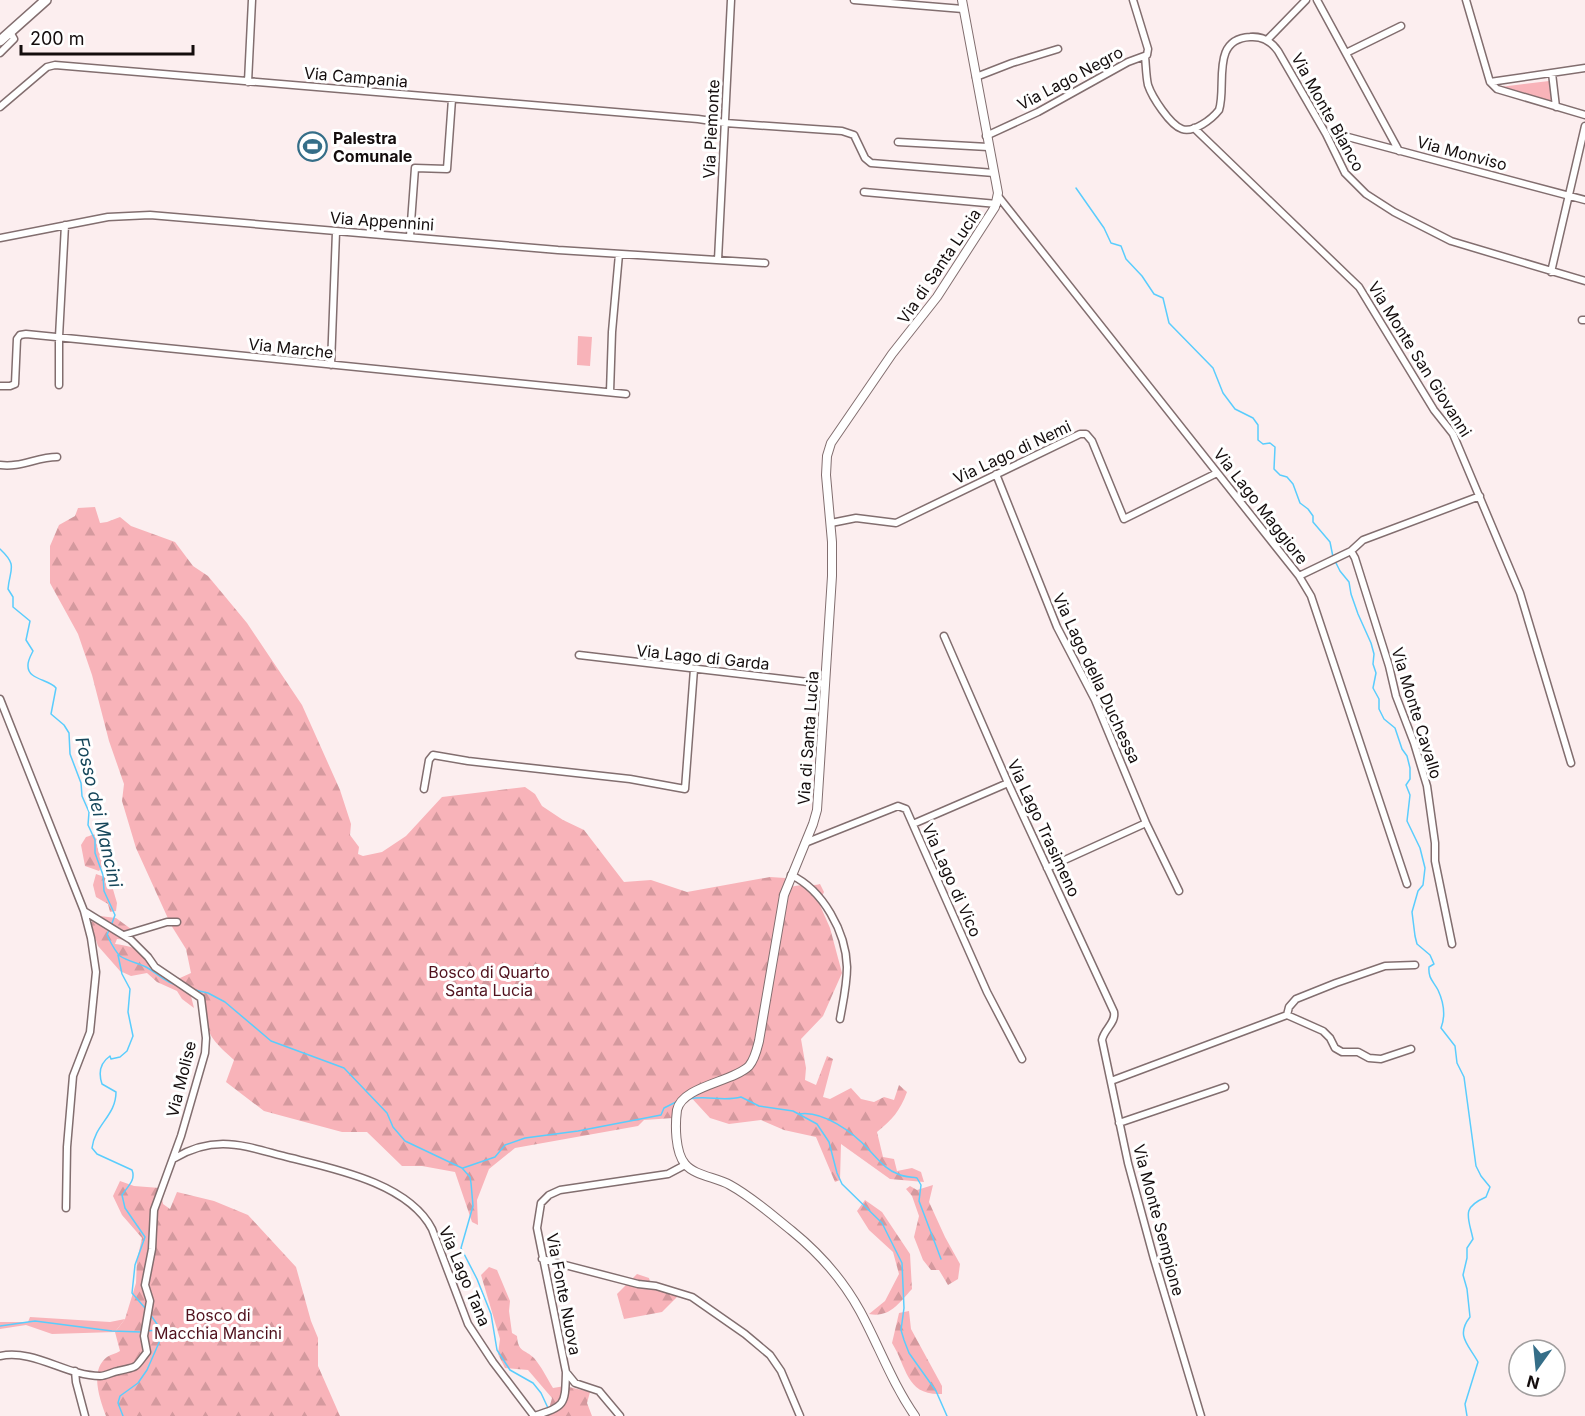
<svg xmlns="http://www.w3.org/2000/svg" width="1585" height="1416" font-family="Inter,sans-serif">
	<style>
		.green { fill: #f8b3b9 }
		.forest { fill: url(#forest-firs) }
		.lines { fill: none; stroke-linecap: round; stroke-linejoin: round }
		.stream { stroke: #5acdfd; stroke-width: 1.5 }
		.minor-casing { stroke: #826e6f; stroke-width: 9 }
		.tertiary-casing { stroke: #826e6f; stroke-width: 10 }
		.secondary-casing { stroke: #826e6f; stroke-width: 12 }
		.minor { stroke: #fff; stroke-width: 6 }
		.tertiary { stroke: #fff; stroke-width: 8 }
		.secondary { stroke: #fff; stroke-width: 9 }
		.labels { text-anchor: middle; dominant-baseline: central; stroke-width: 6; stroke-linejoin: round; paint-order: stroke }
		.street-label { font-size: 16px; fill: #140d0d; stroke: #fff }
		.poi-label { font-size: 16px; font-weight: bold; fill: #140d0d; stroke: #fff; text-anchor: start }
		.park-label { font-size: 16px; fill: #50111d; stroke: #fff }
		.water-label { font-size: 18px; font-style: italic; fill: #16475b; stroke: #fff }
	</style>
	<defs>
		<pattern id="forest-firs" width="22" height="20" patternUnits="userSpaceOnUse" patternTransform="scale(1.5)"><rect width="22" height="20" fill="#f8b3b9"/><path d="M5 1l3.5 6h-7zM16 11l3.5 6h-7z" fill="#d4999e"/></pattern>
	</defs>
	<rect width="100%" height="100%" fill="#fceeef"/>
	<path class="green" d="M 1549,81 L 1552,103 L 1500,87 Z
		M 578,336 L 592,337 L 590,366 L 577,365 Z
		M 30,1317 L 110,1322 L 125,1319 L 115,1332 L 52,1334 L 26,1325 L 0,1329 L 0,1322 L 28,1322 Z"/>
	<path class="forest" d="M 95,507 L 100,523 L 107,522 L 120,517 L 131,526 L 175,542 L 193,566 L 208,576 L 247,623 L 302,705 L 340,790 L 351,824 L 350,835 L 359,847 L 358,854 L 363,856 L 382,852 L 406,836 L 442,797 L 525,787 L 535,794 L 542,806 L 563,820 L 584,830 L 624,882 L 651,880 L 687,892 L 770,877 L 785,878 L 788,888 C 800,883 809,887 820,884 L 824,892 L 819,903 L 830,928 L 842,973 L 823,1016 L 801,1039 L 806,1068 L 805,1080 L 816,1085 L 827,1056 L 833,1059 L 823,1097 L 830,1099 L 851,1088 L 861,1099 L 874,1102 L 884,1097 L 894,1100 L 899,1085 L 907,1092 C 900,1111 892,1120 877,1132 L 883,1157 L 894,1159 L 897,1171 L 912,1168 L 921,1172 L 924,1182 L 890,1179 L 841,1144 L 840,1180 L 835,1182 L 816,1137 L 784,1130 L 761,1120 L 729,1124 L 710,1118 L 687,1093 L 673,1118 L 644,1120 L 638,1126 L 515,1148 L 489,1169 L 477,1200 L 478,1225 L 472,1222 L 455,1172 L 422,1166 L 402,1166 L 367,1132 L 342,1132 L 264,1111 L 226,1082 L 234,1060 C 213,1041 204,1033 204,1003 L 191,996 L 194,1008 L 182,999 L 177,991 L 157,982 L 147,973 L 131,976 L 120,971 L 98,946 L 90,923 L 100,916 L 116,918 L 131,929 L 128,940 L 117,939 L 115,944 C 138,947 147,951 155,974 L 180,978 L 191,973 L 186,949 L 171,925 L 136,848 L 122,801 L 124,784 L 109,741 L 92,675 L 78,634 L 50,583 L 50,546 L 59,525 L 75,516 L 78,508 Z
		M 99,833 L 113,848 L 109,857 L 99,871 L 85,866 L 81,845 L 86,837 Z
		M 96,874 L 110,879 L 117,903 L 116,911 L 110,912 L 108,904 L 96,897 L 93,885 Z
		M 120,1181 L 134,1186 L 160,1188 L 163,1204 L 170,1209 L 177,1192 L 214,1201 L 248,1215 L 296,1267 L 311,1321 L 318,1338 L 318,1366 L 340,1416 L 106,1416 C 100,1399 89,1371 107,1357 C 111,1354 116,1354 120,1351 L 115,1332 L 125,1319 L 136,1283 L 137,1260 L 142,1238 L 122,1215 L 113,1196 Z
		M 933,1185 L 929,1202 L 945,1237 L 960,1264 L 958,1279 L 948,1285 L 939,1270 L 931,1270 L 923,1260 L 914,1237 L 919,1216 L 912,1196 L 906,1189 L 910,1186 L 917,1190 Z
		M 865,1200 L 882,1212 L 910,1254 L 912,1289 C 899,1303 890,1318 869,1314 L 885,1301 L 899,1274 L 893,1252 L 869,1230 L 857,1211 Z
		M 489,1267 L 497,1270 L 510,1301 L 509,1311 L 512,1333 L 517,1336 C 518,1353 525,1349 534,1358 C 541,1366 547,1378 553,1388 L 565,1386 L 590,1392 L 587,1403 L 592,1416 L 547,1416 L 552,1398 L 528,1370 L 505,1368 L 498,1354 L 500,1339 L 481,1275 Z
		M 637,1274 L 649,1278 L 651,1288 L 673,1292 L 679,1295 L 662,1312 L 624,1319 L 617,1294 Z
		M 909,1311 L 911,1329 L 942,1386 L 942,1394 C 906,1396 907,1367 892,1343 L 899,1313 Z"/>
	<g class="lines">
		<path class="stream" d="M 1076,188 L 1104,228 L 1111,243 L 1121,246 L 1126,259 L 1142,276 L 1154,294 L 1163,298 L 1169,323 L 1213,368 L 1223,393 L 1235,409 L 1253,418 L 1258,425 L 1258,440 L 1263,444 L 1270,443 L 1275,447 L 1274,469 L 1280,475 L 1287,477 L 1293,484 L 1300,503 L 1308,509 L 1313,516 L 1313,522 L 1330,542 L 1333,557
			M 0,549 C 18,566 10,568 8,589 L 13,597 L 13,607 L 30,621 L 26,640 L 33,651 C 31,655 28,660 28,665 C 27,680 49,679 56,688 L 51,714 L 64,725 L 69,733 L 70,754 L 81,783 L 82,796 L 89,812 L 88,825 L 95,840 L 95,853 L 103,875 L 104,891 L 115,915 L 111,926
			M 1335,561 L 1340,571 L 1349,582 L 1351,594 L 1358,614 L 1371,643 L 1374,654 L 1373,664 L 1376,673 L 1373,688 L 1379,699 L 1379,709 L 1384,719 L 1395,728 L 1402,749 L 1407,756 L 1410,768 L 1410,779 L 1406,785 L 1410,795 L 1407,821 L 1420,848 L 1425,868 L 1423,885 L 1418,891 L 1412,912 L 1415,936 L 1417,944 L 1430,955 L 1434,964 L 1429,967 C 1428,978 1433,981 1438,990 C 1444,1003 1446,1015 1441,1028 L 1455,1046 L 1457,1063 L 1464,1077 L 1476,1166 L 1481,1176 L 1490,1187 L 1486,1197 C 1461,1208 1468,1216 1473,1239 L 1467,1248 L 1467,1258 L 1463,1275 L 1467,1289 L 1470,1317 C 1455,1336 1469,1345 1478,1362 L 1465,1404 L 1467,1416
			M 109,930 L 107,935 C 111,943 114,950 120,956 C 127,961 138,963 146,967 C 159,974 163,982 179,986
			M 118,955 L 122,974 L 130,989 L 128,1012 L 133,1036 L 127,1051 L 120,1057 L 111,1059 L 110,1056 C 100,1063 98,1072 102,1084 L 116,1092 C 116,1116 95,1124 92,1148 L 97,1154 L 132,1170 C 136,1180 128,1186 122,1195 L 125,1208 L 145,1237 L 135,1265 L 132,1293 L 145,1308
			M 195,990 L 208,993 L 225,1002 L 271,1041 L 344,1068 L 387,1113 L 393,1127 L 405,1141 L 462,1168 L 470,1177 L 471,1183 L 473,1206 L 461,1248 L 477,1279 L 491,1314 L 497,1350 L 510,1370 L 533,1383 L 541,1393 L 548,1408
			M 689,1099 C 707,1095 723,1102 741,1097 L 759,1106 L 793,1111 L 817,1124 L 829,1142 L 837,1173 L 842,1184 L 882,1223 L 902,1263 L 904,1308 L 901,1330 L 904,1340 L 909,1353 L 936,1391 L 947,1416
			M 799,1114 C 823,1110 854,1133 869,1150 C 878,1159 886,1170 898,1174 C 903,1177 911,1177 917,1178 L 921,1185 L 919,1201 L 941,1259
			M 463,1168 L 495,1157 L 505,1145 L 525,1138 L 578,1131 L 661,1115 L 664,1108 L 676,1102
			M 0,1326 L 35,1321 L 112,1331 L 141,1332
			M 146,1331 L 159,1330
			M 123,1416 L 118,1403 L 120,1396 L 138,1383 L 147,1370 L 161,1338 L 161,1330 L 150,1314"/>
		<defs>
			<path id="minor" d="M 854,0 L 963,9
				M 1317,0 L 1399,151
				M 1466,0 L 1490,82
				M 1267,40 L 1306,0
				M 0,53 L 14,39 L 10,32
				M 1346,53 L 1401,26
				M 1145,56 C 1146,66 1146,76 1148,85 C 1152,97 1170,125 1182,129 C 1194,133 1212,119 1219,110 C 1227,86 1210,39 1250,37 C 1262,36 1271,41 1278,51 L 1326,134 L 1345,173 L 1366,194 L 1394,212 L 1451,241 L 1585,281
				M 1585,68 L 1490,82 L 1497,89 L 1585,115
				M 1552,73 L 1556,107
				M 976,77 L 1012,63 L 1058,49
				M 248,82 L 252,0
				M 0,107 L 47,67 L 55,65 L 698,119 L 725,123 L 842,131 L 854,135 L 865,158 L 871,163 L 994,173
				M 1194,128 L 1359,287 L 1434,410 L 1453,434 L 1520,593 L 1571,763
				M 1333,133 L 1585,200
				M 986,136 L 1038,112 L 1128,62 L 1147,55 L 1148,49 L 1133,0
				M 898,142 L 988,147
				M 864,192 L 997,204
				M 998,196 L 1299,576 L 1311,596 L 1407,884
				M 410,236 L 415,168 L 447,169 L 452,99
				M 0,238 L 108,217 L 150,215 L 558,250 L 765,263
				M 718,260 L 731,0
				M 1551,272 L 1585,126
				M 1582,320 L 1585,320
				M 331,365 L 336,232
				M 59,385 L 59,337 L 65,225
				M 0,386 L 10,386 L 15,384 L 17,339 L 20,335 L 26,334 L 626,394
				M 610,392 L 612,332 L 619,254
				M 0,465 C 20,468 37,457 57,457
				M 996,474 L 1057,627 L 1095,700 L 1146,823 L 1179,891
				M 831,523 L 856,518 L 896,523 L 1080,434 L 1086,434 L 1092,441 L 1124,519 L 1217,473
				M 1351,551 L 1363,540 L 1480,496
				M 1299,576 L 1351,551 L 1355,558 L 1389,666 L 1396,696 L 1414,743 L 1427,786 L 1435,843 L 1435,861 L 1452,944
				M 944,636 L 1008,783 L 1114,1012 C 1116,1023 1104,1029 1102,1040 L 1128,1163 L 1154,1259 L 1201,1416
				M 579,655 L 825,684
				M 0,699 L 84,911 L 131,940 L 148,957 L 155,967 L 201,998 L 206,1038 L 205,1053 L 181,1136 L 154,1210 L 152,1249 L 145,1285 L 150,1301 L 144,1336 L 147,1352 C 133,1370 139,1366 118,1371 C 112,1372 106,1376 100,1376 C 66,1376 35,1349 0,1356
				M 424,789 L 429,760 L 433,755 L 468,761 L 630,779 L 685,789 L 694,669
				M 913,824 L 1008,783
				M 805,843 L 898,806 L 906,809 L 987,992 L 1022,1059
				M 1047,868 L 1146,823
				M 791,875 C 823,890 846,932 847,967 C 847,985 843,1002 840,1019
				M 124,935 L 167,922 L 177,922
				M 1287,1015 L 1323,1031 L 1330,1038 L 1335,1048 L 1342,1052 L 1358,1052 L 1369,1058 L 1381,1059 L 1411,1049
				M 1111,1081 L 1287,1015 L 1289,1007 L 1296,999 L 1336,983 L 1385,966 L 1415,965
				M 1119,1123 L 1225,1087
				M 175,1158 C 190,1149 206,1144 223,1144 C 246,1144 269,1153 291,1158 C 336,1169 409,1184 432,1229 L 468,1324 L 493,1362 L 534,1416
				M 66,1208 L 67,1147 L 73,1076 L 90,1032 L 96,972 L 91,938 L 84,911
				M 542,1259 L 638,1284 L 656,1286 L 692,1297 L 745,1334 L 770,1355 L 781,1371 L 800,1416
				M 75,1371 L 76,1382 L 85,1416
				M 566,1372 L 575,1383 L 599,1391 L 620,1416
				M 534,1416 C 566,1406 565,1405 566,1372 L 537,1228 L 541,1203 L 549,1195 L 560,1190 L 668,1174 L 685,1165"/>
			<path id="tertiary" d="M 915,1416 C 892,1383 879,1346 860,1311 C 843,1280 819,1253 792,1231 C 772,1215 752,1197 730,1185 C 716,1177 695,1176 685,1164 C 675,1152 675,1125 677,1110 C 682,1086 733,1082 749,1066 C 755,1059 757,1049 759,1041 L 784,895 L 813,824 L 817,810 L 832,576 L 832,542 L 826,475 L 827,456 L 831,443 L 892,354 L 937,297 L 995,207 L 998,193 L 962,0"/>
			<path id="secondary" d="M 0,41 L 46,0"/>
		</defs>
		<use href="#minor" class="minor-casing"/>
		<use href="#tertiary" class="tertiary-casing"/>
		<use href="#secondary" class="secondary-casing"/>
		<use href="#minor" class="minor"/>
		<use href="#tertiary" class="tertiary"/>
		<use href="#secondary" class="secondary"/>
	</g>
	<defs>
		<symbol id="stadium-ring" viewBox="-11 -11 22 22"><circle r="9.5" fill="#fff" stroke="#356e88" stroke-width="1.5"/><path d="M0-5a6.5 5 0 1 0 0 10a6.5 5 0 1 0 0-10ZM-3.5-1.8h7v3.6h-7Z" fill="#356e88"/></symbol>
	</defs>
	<g fill-rule="evenodd">
		<use href="#stadium-ring" x="296" y="130" width="33" height="33"/>
	</g>
	<g class="labels">
		<g class="street-label">
			<text transform="translate(356 77) rotate(5)">Via Campania</text>
			<text transform="translate(1070 78) rotate(-28)">Via Lago Negro</text>
			<text transform="translate(1328 112) rotate(61)">Via Monte Bianco</text>
			<text transform="translate(711 129) rotate(-87)">Via Piemonte</text>
			<text transform="translate(1462 153) rotate(15)">Via Monviso</text>
			<text transform="translate(382 221) rotate(4)">Via Appennini</text>
			<text transform="translate(939 266) rotate(-56)">Via di Santa Lucia</text>
			<text transform="translate(291 348) rotate(6)">Via Marche</text>
			<text transform="translate(1420 359) rotate(58)">Via Monte San Giovanni</text>
			<text transform="translate(1012 452) rotate(-25)">Via Lago di Nemi</text>
			<text transform="translate(1261 506) rotate(52)">Via Lago Maggiore</text>
			<text transform="translate(703 657) rotate(6)">Via Lago di Garda</text>
			<text transform="translate(1097 678) rotate(65)">Via Lago della Duchessa</text>
			<text transform="translate(1417 713) rotate(73)">Via Monte Cavallo</text>
			<text transform="translate(808 738) rotate(-86)">Via di Santa Lucia</text>
			<text transform="translate(1044 828) rotate(65)">Via Lago Trasimeno</text>
			<text transform="translate(952 880) rotate(66)">Via Lago di Vico</text>
			<text transform="translate(181 1079) rotate(-76)">Via Molise</text>
			<text transform="translate(1159 1220) rotate(75)">Via Monte Sempione</text>
			<text transform="translate(465 1276) rotate(67)">Via Lago Tana</text>
			<text transform="translate(564 1294) rotate(79)">Via Fonte Nuova</text>
		</g>
		<g class="poi-label">
			<text x="333" y="138">Palestra<tspan x="333" dy="18">Comunale</tspan></text>
		</g>
		<g class="park-label">
			<text x="489" y="972">Bosco di Quarto<tspan x="489" dy="18">Santa Lucia</tspan></text>
			<text x="218" y="1315">Bosco di<tspan x="218" dy="18">Macchia Mancini</tspan></text>
		</g>
		<g class="water-label">
			<text transform="translate(99 812) rotate(77)">Fosso dei Mancini</text>
		</g>
	</g>
	<g transform="translate(1537 1368) rotate(195)"><circle r="28" fill="#ffffff" stroke="#a19e9e" stroke-width="1.5"/>
	<path d="M0-4.5L10 22L0 15L-10 22Z" fill="#356e88"/>
	<text y="-9" font-size="16" font-weight="bold" text-anchor="middle" fill="#140d0d">N</text>
	</g>
	<path d="M21 45v9h172v-9" fill="none" stroke="#140d0d" stroke-width="3"/>
	<text x="30" y="45" font-size="18" fill="#140d0d" stroke="#ffffff" stroke-width="4.5" paint-order="stroke">200 m</text>
</svg>
